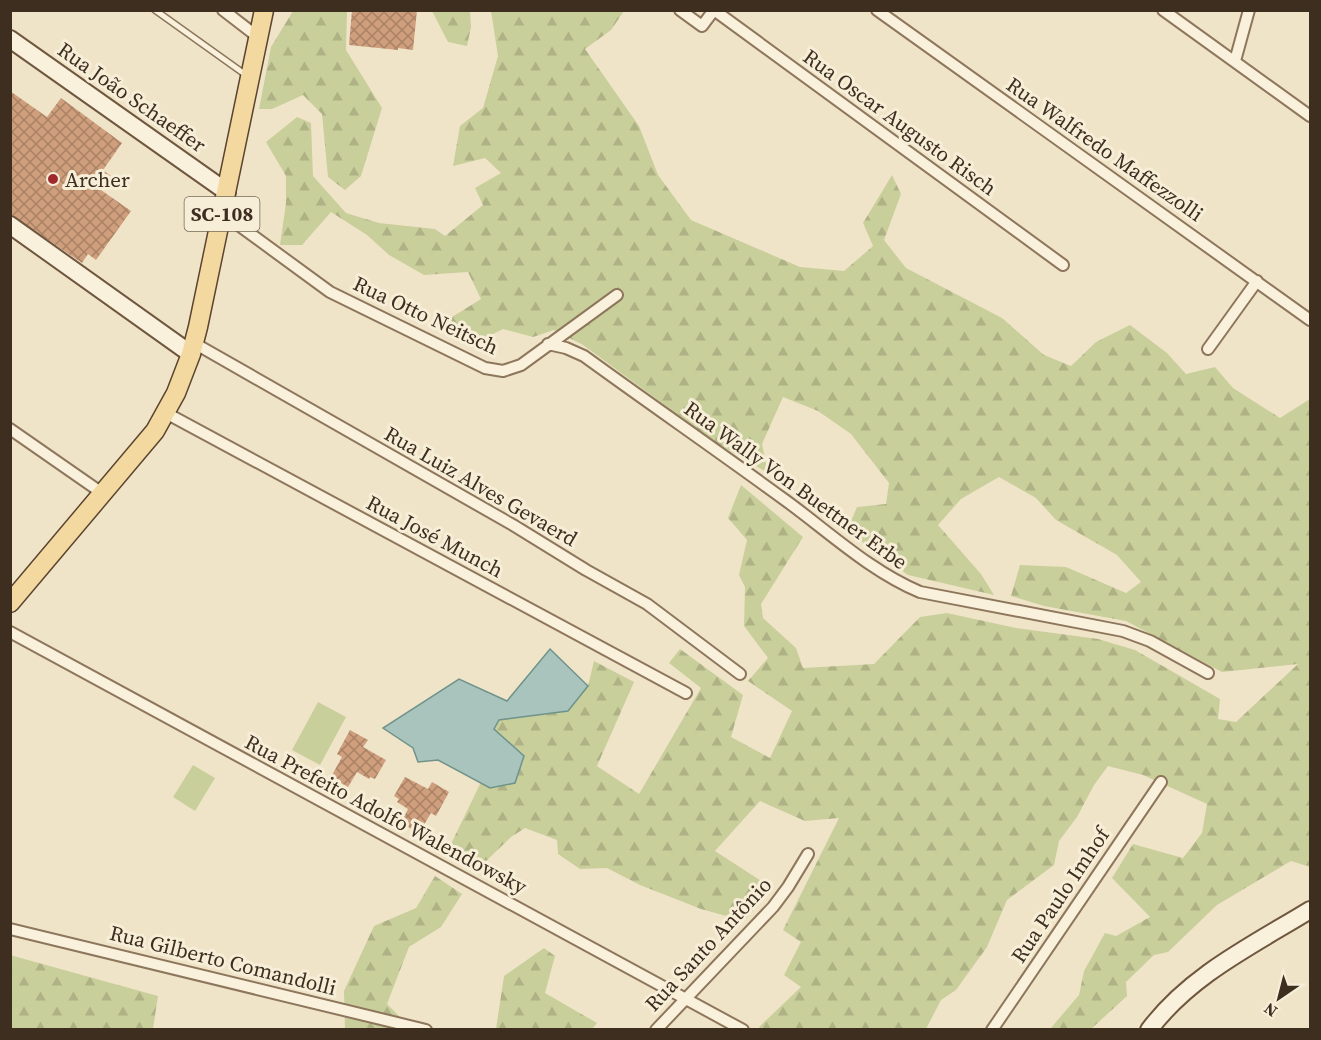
<svg xmlns="http://www.w3.org/2000/svg" width="1321" height="1040" font-family="'Source Serif 4',serif">
	<style>
		.grass { fill: #c9cf9b }
		.forest { fill: url(#forest-firs) }
		.water { fill: #a9c4bc; stroke: #6f938a; stroke-width: 1.5 }
		.building { fill: url(#building-cross-hatch) }
		.lines { fill: none; stroke-linecap: round; stroke-linejoin: round }
		.lane-casing { stroke: #8d765c; stroke-width: 8 }
		.street-casing { stroke: #8d765c; stroke-width: 14 }
		.secondary-casing { stroke: #6f573f; stroke-width: 20 }
		.primary-casing { stroke: #5b4430; stroke-width: 21 }
		.lane { stroke: #faf1dc; stroke-width: 5 }
		.street { stroke: #faf1dc; stroke-width: 10 }
		.secondary { stroke: #faf1dc; stroke-width: 16 }
		.primary { stroke: #f3d9a0; stroke-width: 18 }
		.poi-dot { fill: #9e2a2b; stroke: #f7eed8; stroke-width: 2 }
		.labels { text-anchor: middle; dominant-baseline: central; stroke-width: 6; stroke-linejoin: round; paint-order: stroke }
		.shield { fill: #f7eed8; stroke: #756857; stroke-width: 1.5 }
		.shield-label { font-size: 20px; font-weight: bold; fill: #3d2e20 }
		.street-label { font-size: 21px; fill: #3d2e20; stroke: #f7eed8 }
		.poi-label { font-size: 21px; fill: #3d2e20; stroke: #f7eed8; text-anchor: start }
	</style>
	<defs>
		<pattern id="forest-firs" width="22" height="20" patternUnits="userSpaceOnUse" patternTransform="scale(1.5)"><rect width="22" height="20" fill="#c9cf9b"/><path d="M5 1l3.5 6h-7zM16 11l3.5 6h-7z" fill="#aeb285"/></pattern>
		<pattern id="building-cross-hatch" width="8" height="8" patternUnits="userSpaceOnUse" patternTransform="scale(1.5)"><rect width="8" height="8" fill="#cf9f7d"/><path d="M0 0l8 8M0 8l8-8" fill="none" stroke="#a98266"/></pattern>
	</defs>
	<rect width="100%" height="100%" fill="#f0e4c8"/>
	<path class="grass" d="M 318,702 L 346,717 L 320,765 L 292,750 Z
		M 193,765 L 215,778 L 195,811 L 173,797 Z"/>
	<path class="forest" d="M 293,11 L 347,11 L 346,50 L 382,108 L 361,176 L 345,190 L 328,177 L 322,114 L 303,95 L 272,109 L 259,109 L 271,47 Z
		M 432,11 L 470,11 L 471,27 L 467,46 L 448,42 Z
		M 491,11 L 624,11 L 611,30 L 585,49 L 639,126 L 658,175 L 691,220 L 800,267 L 844,271 L 873,246 L 863,223 L 892,175 L 901,194 L 884,240 L 906,268 L 1002,318 L 1044,355 L 1071,366 L 1096,342 L 1130,325 L 1167,353 L 1186,374 L 1215,367 L 1233,388 L 1280,418 L 1310,399 L 1310,867 L 1291,861 L 1217,905 L 1168,952 L 1154,955 L 1126,982 L 1127,996 L 1091,1029 L 1050,1029 L 1079,995 L 1084,971 L 1105,933 L 1116,936 L 1150,917 L 1112,878 L 1133,844 L 1183,858 L 1202,833 L 1207,804 L 1143,775 L 1108,766 L 1094,785 L 1077,817 L 1059,841 L 1054,865 L 1007,900 L 987,947 L 956,990 L 941,1000 L 926,1029 L 758,1030 L 760,1026 L 801,987 L 784,975 L 801,942 L 783,930 L 839,818 L 805,821 L 760,801 L 715,851 L 772,888 L 744,921 L 701,909 L 640,885 L 607,868 L 580,869 L 558,854 L 557,840 L 525,828 L 511,837 L 484,863 L 451,844 L 481,782 L 490,788 L 515,783 L 524,756 L 494,729 L 499,720 L 568,711 L 588,686 L 594,661 L 634,682 L 597,766 L 639,794 L 701,688 L 669,663 L 680,649 L 743,695 L 731,737 L 770,758 L 792,711 L 748,681 L 768,658 L 744,626 L 745,587 L 739,575 L 747,540 L 728,518 L 741,485 L 803,537 L 761,604 L 763,618 L 796,648 L 803,668 L 874,664 L 920,617 L 947,613 L 1016,628 L 1098,639 L 1135,650 L 1220,699 L 1218,719 L 1236,722 L 1298,664 L 1222,672 L 1126,621 L 1044,606 L 1011,596 L 1020,565 L 1066,567 L 1126,593 L 1141,582 L 1117,555 L 1056,520 L 1036,498 L 999,477 L 961,499 L 938,525 L 981,574 L 994,595 L 908,575 L 847,531 L 857,507 L 886,504 L 889,483 L 851,434 L 818,411 L 783,397 L 762,444 L 768,473 L 715,442 L 583,345 L 554,330 L 533,337 L 503,329 L 475,343 L 444,322 L 481,299 L 468,272 L 424,275 L 389,255 L 367,235 L 331,212 L 302,245 L 280,245 L 286,203 L 286,176 L 266,142 L 297,117 L 311,123 L 313,176 L 346,213 L 379,223 L 435,229 L 445,236 L 483,205 L 475,188 L 501,173 L 485,158 L 453,166 L 460,126 L 483,108 L 498,56 Z
		M 435,876 L 462,894 L 441,927 L 409,947 L 387,1004 L 412,1029 L 345,1029 L 344,991 L 374,926 L 416,908 Z
		M 544,948 L 555,956 L 545,993 L 597,1023 L 592,1029 L 496,1029 L 504,976 Z
		M 10,955 L 158,996 L 153,1029 L 11,1029 Z"/>
	<path class="water" d="M 550,649 L 588,686 L 568,711 L 499,720 L 494,729 L 524,756 L 515,783 L 490,788 L 438,760 L 418,762 L 413,748 L 383,728 L 459,679 L 507,701 Z"/>
	<path class="building" d="M 352,10 L 417,10 L 413,50 L 398,48 L 398,50 L 349,45 Z
		M 10,91 L 47,117 L 61,98 L 122,143 L 103,170 L 111,176 L 101,190 L 131,211 L 96,260 L 88,254 L 82,263 L 10,214 Z
		M 350,730 L 368,740 L 363,747 L 386,760 L 375,779 L 370,777 L 369,779 L 357,772 L 348,787 L 331,777 L 342,757 L 337,754 Z
		M 405,777 L 428,789 L 432,782 L 449,792 L 436,816 L 431,813 L 419,833 L 401,823 L 408,809 L 397,802 L 399,799 L 394,796 Z"/>
	<g class="lines">
		<defs>
			<path id="lane" d="M 155,10 L 246,75"/>
			<path id="street" d="M 223,10 L 258,37
				M 680,10 L 702,26 L 714,10
				M 714,10 L 1063,265
				M 877,10 L 1310,320
				M 1163,10 L 1310,116
				M 1235,61 L 1249,10
				M 222,213 L 330,292 L 485,368 L 503,371 L 521,365 L 617,295
				M 194,343 L 513,525 L 586,570 L 647,604 L 740,674
				M 548,344 L 566,348 L 584,356 C 650,404 718,451 785,500 C 829,532 870,571 920,592 L 1123,631 L 1150,641 L 1208,673
				M 1208,349 L 1257,281
				M 166,413 L 686,693
				M 10,429 L 102,493
				M 10,632 L 743,1030
				M 10,929 L 426,1030
				M 656,1030 L 773,907 L 788,887 L 808,854
				M 992,1030 L 1161,782"/>
			<path id="secondary" d="M 10,39 L 227,192
				M 10,225 L 191,354
				M 1149,1030 C 1190,975 1253,945 1310,910"/>
			<path id="primary" d="M 10,603 L 155,431 L 176,393 L 191,354 L 198,327 L 264,10"/>
		</defs>
		<use href="#lane" class="lane-casing"/>
		<use href="#street" class="street-casing"/>
		<use href="#secondary" class="secondary-casing"/>
		<use href="#primary" class="primary-casing"/>
		<use href="#lane" class="lane"/>
		<use href="#street" class="street"/>
		<use href="#secondary" class="secondary"/>
		<use href="#primary" class="primary"/>
	</g>
	<circle class="poi-dot" cx="53" cy="179" r="6"/>
	<g class="labels">
		<rect class="shield" x="184.5" y="197" width="75" height="34" rx="4.5"/>
		<g class="shield-label">
			<text x="222" y="214">SC-108</text>
		</g>
		<g class="street-label">
			<text transform="translate(132 97) rotate(35)">Rua João Schaeffer</text>
			<text transform="translate(900 122) rotate(36)">Rua Oscar Augusto Risch</text>
			<text transform="translate(1105 149) rotate(35)">Rua Walfredo Maffezzolli</text>
			<text transform="translate(426 315) rotate(25)">Rua Otto Neitsch</text>
			<text transform="translate(796 485) rotate(36)">Rua Wally Von Buettner Erbe</text>
			<text transform="translate(481 486) rotate(30)">Rua Luiz Alves Gevaerd</text>
			<text transform="translate(435 536) rotate(28)">Rua José Munch</text>
			<text transform="translate(386 814) rotate(28)">Rua Prefeito Adolfo Walendowsky</text>
			<text transform="translate(1060 895) rotate(-56)">Rua Paulo Imhof</text>
			<text transform="translate(708 944) rotate(-47)">Rua Santo Antônio</text>
			<text transform="translate(223 960) rotate(14)">Rua Gilberto Comandolli</text>
		</g>
		<g class="poi-label">
			<text x="65" y="179">Archer</text>
		</g>
	</g>
	<rect width="1321" height="1040" fill="none" stroke="#3d2e20" stroke-width="24"/>
	<g transform="translate(1279 998) rotate(215)" stroke="#f7eed8" stroke-width="4.5" paint-order="stroke">
	<path d="M0-4.5L10 22L0 15L-10 22Z" fill="#3d2e20"/>
	<text y="-9" font-size="16" font-weight="bold" text-anchor="middle" fill="#3d2e20">N</text>
	</g>
</svg>
